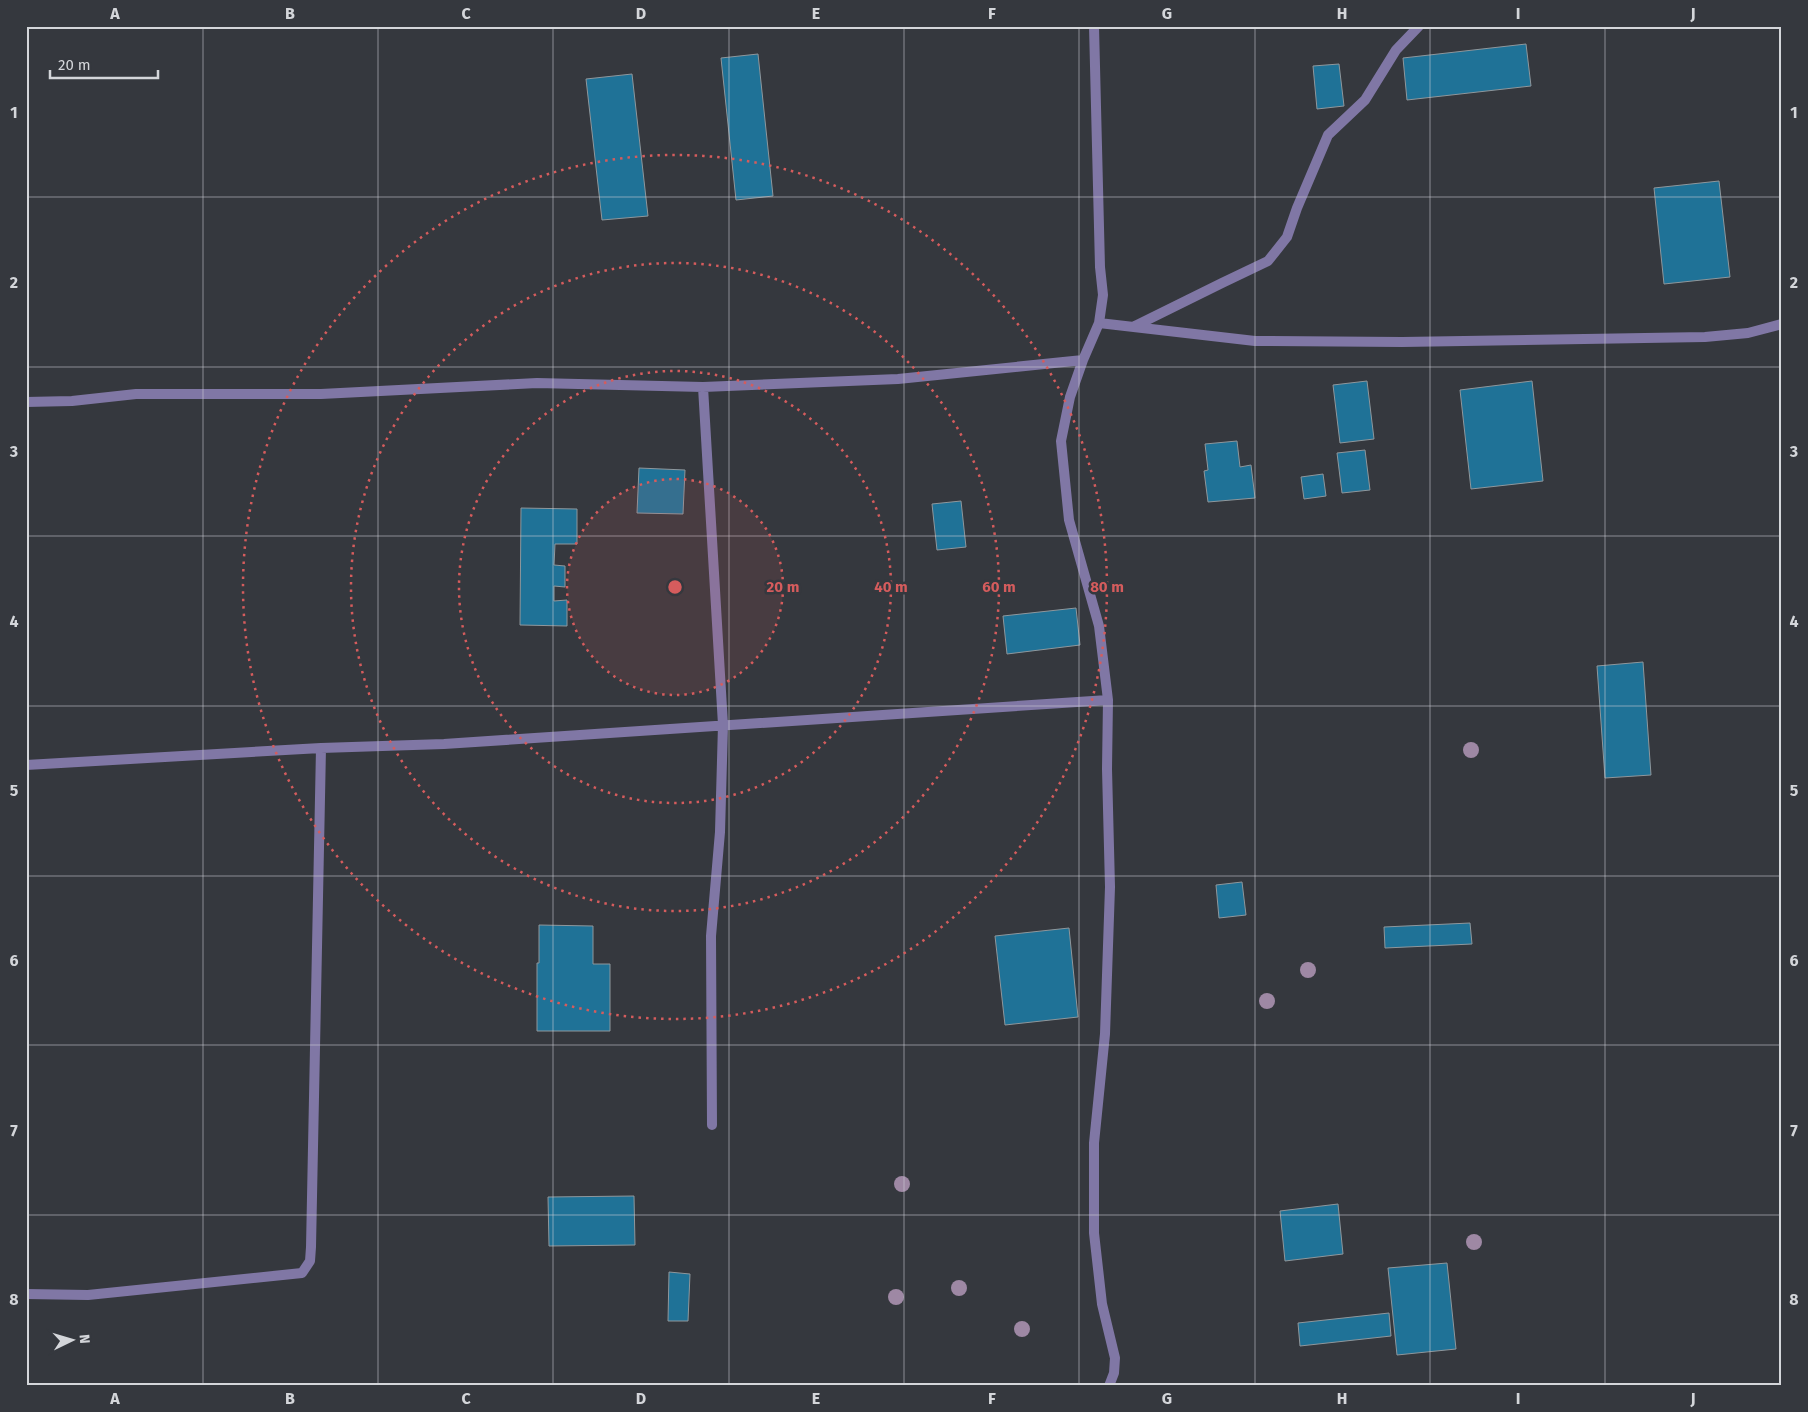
<svg xmlns="http://www.w3.org/2000/svg" width="1808" height="1412" font-family="'Fira Sans',sans-serif">
	<style>
		.building { fill: #1f7297; stroke: #8f979c }
		.lines { fill: none; stroke-linecap: round; stroke-linejoin: round }
		.street { stroke: #8077a5; stroke-width: 10 }
		.tree { fill: #9e88a4 }
		.grid { fill: none; stroke: #d4d6da; stroke-width: 1; stroke-opacity: 0.55 }
		.ring { fill: none; stroke: #d55c5d; stroke-width: 2.5; stroke-dasharray: 2.5 5 }
		.centre { fill: #d55c5d; stroke: #35383e; stroke-width: 2.5 }
		.ring-label { font-size: 15px; text-anchor: middle; font-weight: bold; fill: #d55c5d; stroke: #35383e; stroke-width: 5; stroke-linejoin: round; paint-order: stroke }
		.neatline { fill: none; stroke: #d4d6da; stroke-width: 2 }
		.grid-label { font-size: 16px; text-anchor: middle; font-weight: bold; fill: #d4d6da }
	</style>
	<rect width="100%" height="100%" fill="#35383e"/>
	<path class="building" d="M 1526,44 L 1531,86 L 1407,100 L 1403,58 Z
		M 758,54 L 773,196 L 736,200 L 721,58 Z
		M 1339,64 L 1344,106 L 1317,109 L 1313,66 Z
		M 632,74 L 648,216 L 602,220 L 586,79 Z
		M 1719,181 L 1730,277 L 1664,284 L 1654,188 Z
		M 1367,381 L 1374,439 L 1340,443 L 1333,385 Z
		M 1532,381 L 1543,481 L 1471,489 L 1460,390 Z
		M 1237,441 L 1240,467 L 1251,465 L 1255,498 L 1208,502 L 1204,471 L 1208,470 L 1205,444 Z
		M 1365,450 L 1370,490 L 1342,493 L 1337,453 Z
		M 639,468 L 685,470 L 683,514 L 637,513 Z
		M 1323,474 L 1326,496 L 1304,499 L 1301,477 Z
		M 961,501 L 966,547 L 937,550 L 932,504 Z
		M 521,508 L 577,509 L 577,544 L 555,544 L 554,565 L 565,566 L 565,587 L 554,586 L 554,601 L 567,600 L 567,626 L 520,625 Z
		M 1076,608 L 1080,645 L 1007,654 L 1003,616 Z
		M 1643,662 L 1651,775 L 1605,778 L 1597,666 Z
		M 1242,882 L 1246,915 L 1219,918 L 1216,885 Z
		M 1470,923 L 1472,944 L 1385,948 L 1384,927 Z
		M 539,925 L 593,926 L 593,964 L 610,964 L 610,1031 L 537,1031 L 537,963 L 539,963 Z
		M 1069,928 L 1078,1017 L 1005,1025 L 995,936 Z
		M 634,1196 L 635,1245 L 549,1246 L 548,1197 Z
		M 1338,1204 L 1343,1254 L 1285,1261 L 1280,1211 Z
		M 1447,1263 L 1456,1349 L 1397,1355 L 1388,1268 Z
		M 669,1272 L 690,1274 L 688,1321 L 668,1321 Z
		M 1389,1313 L 1391,1336 L 1300,1346 L 1298,1323 Z"/>
	<g class="lines">
		<path class="street" d="M 1094,26 L 1100,267 L 1103,295 L 1099,323 L 1083,360 L 1070,397 L 1061,441 L 1069,520 L 1099,626 L 1108,700 L 1107,769 L 1110,887 L 1105,1034 L 1094,1143 L 1094,1233 L 1102,1304 L 1115,1358 L 1114,1373 L 1109,1386
			M 1099,323 L 1255,341 L 1402,342 L 1705,337 L 1748,333 L 1782,324
			M 1135,326 L 1222,283 L 1268,261 L 1287,237 L 1297,208 L 1328,135 L 1365,100 L 1396,50 L 1419,26
			M 703,387 L 723,725 L 720,832 L 711,936 L 712,1125
			M 26,402 L 72,401 L 136,394 L 321,394 L 537,383 L 703,387 L 898,379 L 1083,360
			M 26,765 L 321,748 L 444,744 L 1108,700
			M 26,1294 L 88,1295 L 302,1273 L 310,1261 L 311,1247 L 321,748"/>
	</g>
	<g class="tree">
		<circle cx="1471" cy="750" r="8"/>
		<circle cx="1308" cy="970" r="8"/>
		<circle cx="1267" cy="1001" r="8"/>
		<circle cx="902" cy="1184" r="8"/>
		<circle cx="1474" cy="1242" r="8"/>
		<circle cx="959" cy="1288" r="8"/>
		<circle cx="896" cy="1297" r="8"/>
		<circle cx="1022" cy="1329" r="8"/>
	</g>
	<path class="grid" d="M 203,26 L 203,1386M 378,26 L 378,1386M 553,26 L 553,1386M 729,26 L 729,1386M 904,26 L 904,1386M 1079,26 L 1079,1386M 1255,26 L 1255,1386M 1430,26 L 1430,1386M 1605,26 L 1605,1386M 26,197 L 1782,197M 26,367 L 1782,367M 26,536 L 1782,536M 26,706 L 1782,706M 26,876 L 1782,876M 26,1045 L 1782,1045M 26,1215 L 1782,1215"/>
	<circle cx="675" cy="587" r="108" fill="#d55c5d" fill-opacity=".12"/>
	<g class="ring">
		<circle cx="675" cy="587" r="108"/>
		<circle cx="675" cy="587" r="216"/>
		<circle cx="675" cy="587" r="324"/>
		<circle cx="675" cy="587" r="432"/>
	</g>
	<circle cx="675" cy="587" r="8" class="centre"/>
	<g class="ring-label">
		<text x="783" y="592">20 m</text>
		<text x="891" y="592">40 m</text>
		<text x="999" y="592">60 m</text>
		<text x="1107" y="592">80 m</text>
	</g>
	<rect width="1808" height="1412" fill="none" stroke="#35383e" stroke-width="55"/>
	<g transform="translate(72 1340) rotate(85)" stroke="#35383e" stroke-width="4" paint-order="stroke">
	<path d="M0-4L9 19L0 12L-9 19Z" fill="#d4d6da"/>
	<text y="-8" font-size="14" font-weight="bold" text-anchor="middle" fill="#d4d6da">N</text>
	</g>
	<path d="M50 70v8h108v-8" fill="none" stroke="#d4d6da" stroke-width="2.5"/>
	<text x="58" y="70" font-size="15" fill="#d4d6da" stroke="#35383e" stroke-width="4" paint-order="stroke">20 m</text>
	<rect x="28" y="28" width="1752" height="1356" class="neatline"/>
	<g class="grid-label">
		<text x="115" y="19">A</text>
		<text x="290" y="19">B</text>
		<text x="466" y="19">C</text>
		<text x="641" y="19">D</text>
		<text x="816" y="19">E</text>
		<text x="992" y="19">F</text>
		<text x="1167" y="19">G</text>
		<text x="1342" y="19">H</text>
		<text x="1518" y="19">I</text>
		<text x="1693" y="19">J</text>
		<text x="14" y="118">1</text>
		<text x="1794" y="118">1</text>
		<text x="14" y="288">2</text>
		<text x="1794" y="288">2</text>
		<text x="14" y="457">3</text>
		<text x="1794" y="457">3</text>
		<text x="14" y="627">4</text>
		<text x="1794" y="627">4</text>
		<text x="14" y="796">5</text>
		<text x="1794" y="796">5</text>
		<text x="14" y="966">6</text>
		<text x="1794" y="966">6</text>
		<text x="14" y="1136">7</text>
		<text x="1794" y="1136">7</text>
		<text x="14" y="1305">8</text>
		<text x="1794" y="1305">8</text>
		<text x="115" y="1404">A</text>
		<text x="290" y="1404">B</text>
		<text x="466" y="1404">C</text>
		<text x="641" y="1404">D</text>
		<text x="816" y="1404">E</text>
		<text x="992" y="1404">F</text>
		<text x="1167" y="1404">G</text>
		<text x="1342" y="1404">H</text>
		<text x="1518" y="1404">I</text>
		<text x="1693" y="1404">J</text>
	</g>
</svg>
